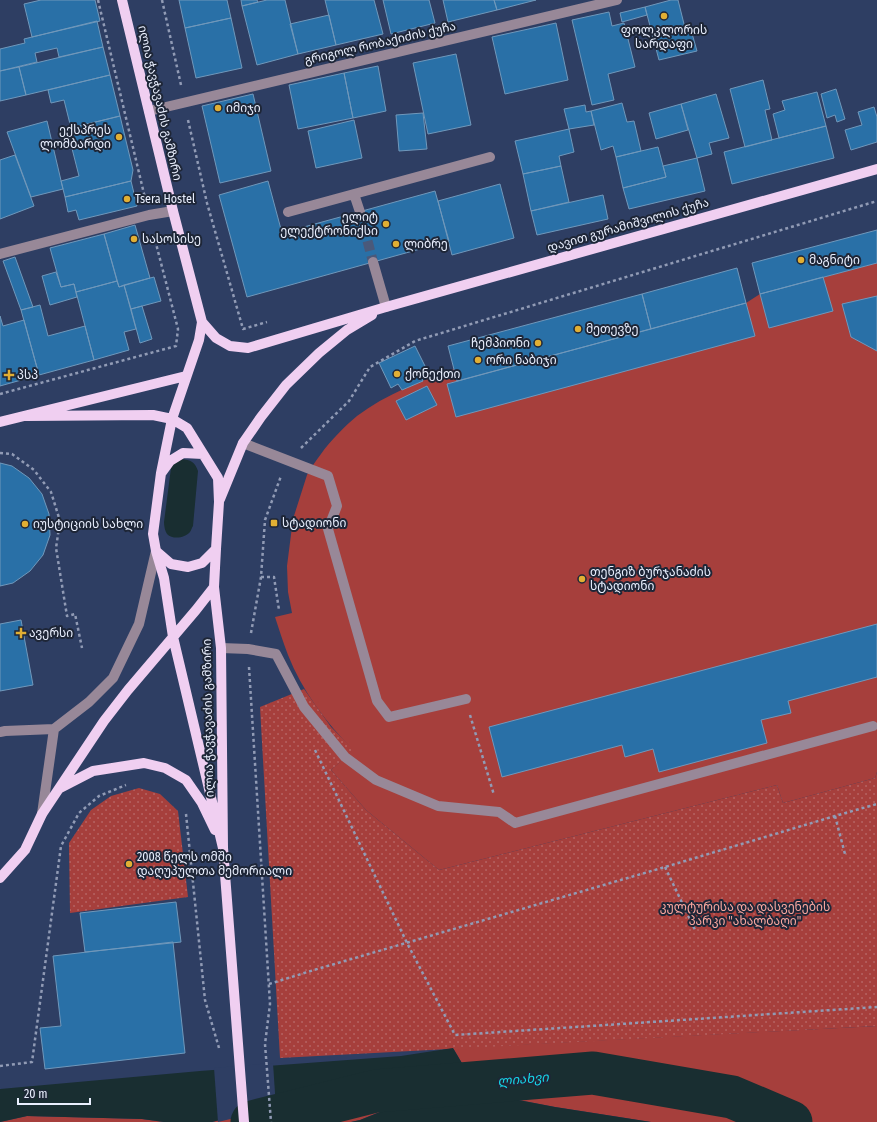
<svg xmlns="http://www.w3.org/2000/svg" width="877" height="1122" font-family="'Fira Sans Condensed','Noto Sans Georgian',sans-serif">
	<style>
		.green { fill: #a63f3c }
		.park { fill: url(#park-dots) }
		.water { fill: #192e31 }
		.pier { fill: #2e3e63 }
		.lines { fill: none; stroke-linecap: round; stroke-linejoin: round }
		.river { stroke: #192e31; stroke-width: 43 }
		.building { fill: #2970a7; stroke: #7098bb }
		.minor-tunnel { stroke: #4a597a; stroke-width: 10; stroke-dasharray: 10 5; stroke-linecap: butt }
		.path { stroke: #919bb5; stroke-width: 2.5; stroke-dasharray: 3 3; stroke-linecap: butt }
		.minor { stroke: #988898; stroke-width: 10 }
		.major { stroke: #f0cff1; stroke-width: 10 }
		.poi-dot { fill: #e1af34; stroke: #1e2637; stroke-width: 1.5 }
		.labels { text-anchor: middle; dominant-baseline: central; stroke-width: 4; stroke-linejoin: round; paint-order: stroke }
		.poi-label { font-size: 12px; fill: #e9effe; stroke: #1e2637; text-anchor: start }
		.street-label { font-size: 12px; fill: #e9effe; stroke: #1e2637 }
		.park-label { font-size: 12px; fill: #fba79f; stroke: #1e2637 }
		.water-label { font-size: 13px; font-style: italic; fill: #16d6e8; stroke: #1e2637 }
	</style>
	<defs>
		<pattern id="park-dots" width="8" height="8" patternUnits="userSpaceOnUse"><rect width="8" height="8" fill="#a63f3c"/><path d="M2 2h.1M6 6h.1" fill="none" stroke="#b66463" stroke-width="1.8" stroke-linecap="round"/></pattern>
	</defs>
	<rect width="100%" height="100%" fill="#2e3e63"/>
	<path class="green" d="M 877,263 L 877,772 L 875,778 L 783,803 L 777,785 L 439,870 L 366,810 L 331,770 L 353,750 C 326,722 302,691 288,655 C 283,642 279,629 275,617 L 292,613 L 288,592 L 287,566 L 293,519 L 307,475 C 311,467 316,461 321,454 C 330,441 345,426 357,416 C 386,394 421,381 454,369 L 458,381 L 746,303 L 760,294 Z
		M 877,1026 L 877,1122 L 651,1122 L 555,1107 L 503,1097 L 481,1087 L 466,1070 L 453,1048 Z
		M 407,1077 L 456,1088 L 417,1097 L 360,1120 L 351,1122 L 212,1122 L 298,1100 L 331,1088 L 365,1082 Z
		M 27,1116 L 142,1119 L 164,1122 L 0,1122 Z"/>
	<path class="park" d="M 304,689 L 331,727 L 354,750 L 331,770 L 366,810 L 439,870 L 777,785 L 783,803 L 875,778 L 877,772 L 877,1026 L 280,1058 L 260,707 Z
		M 139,788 L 160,794 L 178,811 L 188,897 L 70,913 L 69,843 L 91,810 L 111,796 Z"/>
	<path class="water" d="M 181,459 C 191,460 195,462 198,471 L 193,526 C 192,527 191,531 190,532 C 185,538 173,540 167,534 C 165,531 164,526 164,522 L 171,468 L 175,462 Z
		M 453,1048 L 466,1070 L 481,1087 L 503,1097 L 555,1107 L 651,1122 L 351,1122 L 360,1120 L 417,1097 L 455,1088 L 407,1077 L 365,1082 L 331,1088 L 298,1100 L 212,1122 L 164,1122 L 142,1119 L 27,1116 L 0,1122 L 0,1089 L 200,1071 L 401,1056 Z"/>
	<path class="pier" d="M 273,1063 L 276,1108 L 218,1122 L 214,1068 Z"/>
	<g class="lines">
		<path class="river" d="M 252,1122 L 376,1091 L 593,1073 L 732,1097 L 791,1122"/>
	</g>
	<path class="building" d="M 41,0 L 95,0 L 100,21 L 32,37 L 24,4 Z
		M 179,0 L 227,0 L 231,18 L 185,28 Z
		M 241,0 L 257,0 L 258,2 L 242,6 Z
		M 267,0 L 285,0 L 298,54 L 257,65 L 242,6 Z
		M 325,0 L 374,0 L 383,34 L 336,45 Z
		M 383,0 L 429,0 L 435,23 L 391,34 Z
		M 443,0 L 494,0 L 497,10 L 448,22 Z
		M 494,0 L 536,0 L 497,10 Z
		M 671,0 L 678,0 L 686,32 L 691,30 L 697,51 L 659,60 L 645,7 Z
		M 645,7 L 647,15 L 622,22 L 620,13 Z
		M 609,12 L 612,26 L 624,23 L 635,67 L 608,74 L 614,100 L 592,105 L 572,20 Z
		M 329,15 L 336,45 L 298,54 L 290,24 Z
		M 231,18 L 242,68 L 196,78 L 185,28 Z
		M 97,21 L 103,47 L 59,57 L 57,48 L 35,53 L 37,62 L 0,71 L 0,49 L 25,43 L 24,39 Z
		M 556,23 L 568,80 L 505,94 L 492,37 Z
		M 103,47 L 110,75 L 26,95 L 19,67 Z
		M 456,54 L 471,125 L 428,134 L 413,63 Z
		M 378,66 L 386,111 L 353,118 L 344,73 Z
		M 19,67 L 26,95 L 0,101 L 0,71 Z
		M 344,73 L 353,118 L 298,129 L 289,85 Z
		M 110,75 L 120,116 L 71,128 L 64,100 L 51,103 L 48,90 Z
		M 763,80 L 770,109 L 765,110 L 772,140 L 745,147 L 730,89 Z
		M 836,89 L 845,119 L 837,122 L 835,115 L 827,118 L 821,94 Z
		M 817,92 L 826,126 L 779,138 L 773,114 L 785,110 L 782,101 Z
		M 253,94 L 271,171 L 220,183 L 202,106 Z
		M 716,94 L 729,138 L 709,143 L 712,154 L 697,158 L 681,104 Z
		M 622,103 L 627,122 L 634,121 L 641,151 L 616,157 L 613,146 L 601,150 L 591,111 Z
		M 681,104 L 688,130 L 656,139 L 649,113 Z
		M 585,105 L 586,112 L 591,111 L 594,125 L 569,129 L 564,109 Z
		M 874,107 L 877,117 L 877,142 L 851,150 L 845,130 L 862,125 L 858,112 Z
		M 423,113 L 427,149 L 399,151 L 396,115 Z
		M 120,116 L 133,170 L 131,181 L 65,197 L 61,181 L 79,176 L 67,129 Z
		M 354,120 L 362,158 L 316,168 L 308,131 Z
		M 47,121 L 63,189 L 31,197 L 7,132 Z
		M 826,126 L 834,158 L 732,184 L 724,152 Z
		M 569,129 L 574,152 L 559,156 L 561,166 L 523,174 L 515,141 Z
		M 658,147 L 666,177 L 623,188 L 616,157 Z
		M 15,155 L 34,206 L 0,219 L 0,160 Z
		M 697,158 L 705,191 L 629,209 L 623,188 L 666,177 L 663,166 Z
		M 561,166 L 569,202 L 531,211 L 523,174 Z
		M 131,181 L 137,206 L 79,220 L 76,210 L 68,212 L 65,197 Z
		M 268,181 L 282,233 L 435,191 L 449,241 L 247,297 L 219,195 Z
		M 500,184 L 514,238 L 452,255 L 438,201 Z
		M 603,195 L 608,219 L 537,235 L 531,211 Z
		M 135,225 L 150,278 L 119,287 L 104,234 Z
		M 877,230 L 877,263 L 760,294 L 752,263 Z
		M 104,234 L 117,281 L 76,292 L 74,284 L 61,287 L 50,248 Z
		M 15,257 L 33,307 L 21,310 L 3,261 Z
		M 737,268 L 746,303 L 651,329 L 642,294 Z
		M 56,272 L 61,287 L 74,284 L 77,297 L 50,305 L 42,276 Z
		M 154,277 L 161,301 L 131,309 L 124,285 Z
		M 823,277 L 833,311 L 769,328 L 760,294 Z
		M 117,281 L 119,287 L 124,285 L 136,329 L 124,332 L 129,350 L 94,360 L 76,292 Z
		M 642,294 L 651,329 L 457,381 L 448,346 Z
		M 877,296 L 877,351 L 851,337 L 842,304 Z
		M 746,303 L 755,336 L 456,417 L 447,384 Z
		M 40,305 L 48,336 L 85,326 L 94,360 L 39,375 L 21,310 Z
		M 142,306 L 152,339 L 140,343 L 131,309 Z
		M 0,316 L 3,326 L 24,320 L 39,375 L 0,386 Z
		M 415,346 L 427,370 L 420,374 L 423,381 L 402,390 L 398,384 L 391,388 L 379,363 Z
		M 427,386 L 437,405 L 406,420 L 396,401 Z
		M 0,463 L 12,466 L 29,478 L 42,494 L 49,514 L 50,535 L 43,555 L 30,571 L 13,583 L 0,586 Z
		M 21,620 L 33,685 L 0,691 L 0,624 Z
		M 877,624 L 877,677 L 788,701 L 791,713 L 761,720 L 767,743 L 659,772 L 653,749 L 625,757 L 622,745 L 502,777 L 489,727 Z
		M 176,902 L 181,942 L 85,952 L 80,913 Z
		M 173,942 L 185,1053 L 45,1069 L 40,1028 L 61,1026 L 53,956 Z"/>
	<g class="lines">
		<path class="minor-tunnel" d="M 360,212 L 373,262"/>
		<path class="path" d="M 98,0 L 145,198
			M 162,0 L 181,85
			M 188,120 L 207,203 L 243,329 L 267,322
			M 0,394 L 176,346 L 178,329 L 153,232
			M 301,448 L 349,401 L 370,367 L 415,341 L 877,201
			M 0,453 L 12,454 L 34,470 L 51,492 L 60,521 L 56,548 L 67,616 L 75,614 L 82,648
			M 261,577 L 274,577 L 279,610
			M 251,633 L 261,577 L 265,520 L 281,476
			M 249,667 L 270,1004 L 265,1044 L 271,1122
			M 470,715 L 494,795
			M 315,750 L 407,943 L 455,1035 L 877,1007
			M 186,814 L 205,1000 L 219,1048
			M 835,816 L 845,854
			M 665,867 L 696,932
			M 269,984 L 314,970 L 665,867 L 835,816 L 877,804
			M 0,1066 L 32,1062 L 61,846 L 79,813 L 99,796 L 126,785"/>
		<path class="minor" d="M 149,111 L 617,0
			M 354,194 L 360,212
			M 288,212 L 490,157
			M 0,254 L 149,215 L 173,211
			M 373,262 L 386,307
			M 243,443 L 328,476 L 337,506 L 328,529 L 377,701 L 389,717 L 466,699
			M 221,648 L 248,649 L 276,654 L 304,707 L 345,757 L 376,780 L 438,806 L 499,812 L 515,823 L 873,726
			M 0,732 L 5,731 L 54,729 L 89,702 L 113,678 L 139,624 L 156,551
			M 42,814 L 54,729"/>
		<path class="major" d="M 122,0 L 173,211 L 202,322 L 199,340 L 172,419 L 161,473 L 153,534 L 156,551 L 164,578 L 173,637 L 223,848
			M 202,322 L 216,338 L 230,346 L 248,348 L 386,307 L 877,169
			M 25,416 L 153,415 L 172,419 L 187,428 L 218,478 L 219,502 L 216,549 L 214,587 L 221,648 L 223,848 L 244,1122
			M 0,422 L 186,376
			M 162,472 L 170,461 L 183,453 L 203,454
			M 220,499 L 243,443 L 261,417 L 286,385 L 319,353 L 347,330 L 372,315
			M 156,551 L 171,564 L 188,567 L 202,563 L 216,549
			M 60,788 L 93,771 L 144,763 L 165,768 L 186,780 L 202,803 L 215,830
			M 0,878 L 25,850 L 42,814 L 104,721 L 128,690 L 196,610 L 214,587"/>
	</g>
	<g class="poi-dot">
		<circle cx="664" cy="16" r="4"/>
		<circle cx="218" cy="108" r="4"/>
		<circle cx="119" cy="137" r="4"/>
		<circle cx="127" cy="199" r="4"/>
		<circle cx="386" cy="224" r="4"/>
		<circle cx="134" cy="239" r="4"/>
		<circle cx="396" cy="244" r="4"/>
		<circle cx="801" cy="260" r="4"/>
		<circle cx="578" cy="329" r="4"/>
		<circle cx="538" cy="343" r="4"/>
		<circle cx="478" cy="360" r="4"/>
		<circle cx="397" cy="374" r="4"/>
		<path d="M7 369h4v4h4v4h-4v4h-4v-4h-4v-4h4z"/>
		<rect x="270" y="519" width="8" height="8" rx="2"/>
		<circle cx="25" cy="524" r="4"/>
		<circle cx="582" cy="579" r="4"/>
		<path d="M19 627h4v4h4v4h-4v4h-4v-4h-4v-4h4z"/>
		<circle cx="129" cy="864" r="4"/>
	</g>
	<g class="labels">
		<g class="poi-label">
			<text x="664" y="30" text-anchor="middle">ფოლკლორის<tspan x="664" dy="14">სარდაფი</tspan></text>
			<text x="226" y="108">იმიჯი</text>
			<text x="111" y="130" text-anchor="end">ექსპრეს<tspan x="111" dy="14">ლომბარდი</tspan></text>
			<text x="135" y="199">Tsera Hostel</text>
			<text x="378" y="217" text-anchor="end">ელიტ<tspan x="378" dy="14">ელექტრონიქსი</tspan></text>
			<text x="142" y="239">სასოსისე</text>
			<text x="404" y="244">ლიბრე</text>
			<text x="809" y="260">მაგნიტი</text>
			<text x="586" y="329">მეთევზე</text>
			<text x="530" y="343" text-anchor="end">ჩემპიონი</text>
			<text x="486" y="360">ორი ნაბიჯი</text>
			<text x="405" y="374">ქონექთი</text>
			<text x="17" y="375">პსპ</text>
			<text x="282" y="523">სტადიონი</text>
			<text x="33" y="524">იუსტიციის სახლი</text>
			<text x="590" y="572">თენგიზ ბურჯანაძის<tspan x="590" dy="14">სტადიონი</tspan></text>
			<text x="29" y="633">ავერსი</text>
			<text x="137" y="857">2008 წელს ომში<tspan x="137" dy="14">დაღუპულთა მემორიალი</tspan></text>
		</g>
		<g class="street-label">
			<text transform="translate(380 43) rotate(-13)">გრიგოლ რობაქიძის ქუჩა</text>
			<text transform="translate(160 103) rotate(77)">ილია ჭავჭავაძის გამზირი</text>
			<text transform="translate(628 225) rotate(-16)">დავით გურამიშვილის ქუჩა</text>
			<text transform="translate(208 718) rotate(-91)">ილია ჭავჭავაძის გამზირი</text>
		</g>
		<g class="park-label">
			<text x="745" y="907">კულტურისა და დასვენების<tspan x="745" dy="14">პარკი "ახალბაღი"</tspan></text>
		</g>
		<g class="water-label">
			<text transform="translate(523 1079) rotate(-5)">ლიახვი</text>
		</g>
	</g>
	<path d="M18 1098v6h72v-6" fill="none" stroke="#e9effe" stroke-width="2"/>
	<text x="24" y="1098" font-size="12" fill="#e9effe" stroke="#1e2637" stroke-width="3" paint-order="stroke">20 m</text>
</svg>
